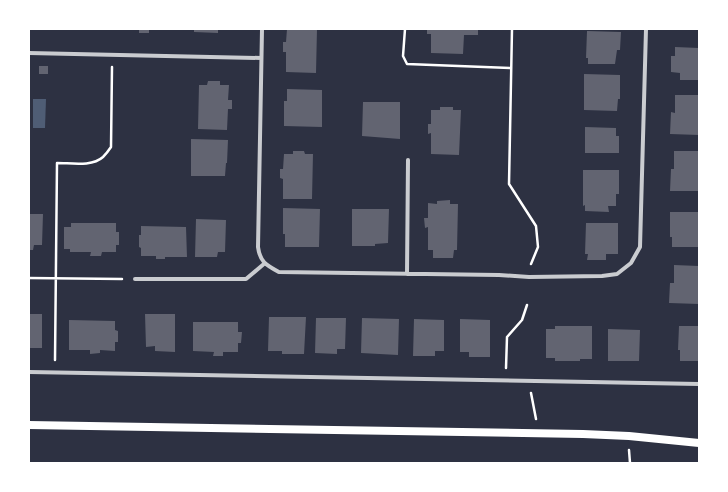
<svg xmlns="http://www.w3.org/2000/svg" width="728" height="492" font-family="'Public Sans',sans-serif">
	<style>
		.water { fill: #4f5d75 }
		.building { fill: #626471 }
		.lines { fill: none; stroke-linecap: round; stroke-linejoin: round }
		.path { stroke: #fff; stroke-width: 2.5 }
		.minor { stroke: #caccd0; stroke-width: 4 }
		.secondary { stroke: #fff; stroke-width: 8 }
	</style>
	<rect width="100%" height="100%" fill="#2d3142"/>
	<path class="water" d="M 33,99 L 46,99 L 45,128 L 33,128 Z"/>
	<path class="building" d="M 139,29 L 149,29 L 149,33 L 139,33 Z
		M 194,29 L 218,29 L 218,33 L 194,32 Z
		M 287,29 L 317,29 L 316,73 L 286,72 L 286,52 L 283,52 L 283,42 L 286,42 Z
		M 427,29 L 478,29 L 478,35 L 464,35 L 463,54 L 431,53 L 431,34 L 427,34 Z
		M 587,31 L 621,32 L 620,50 L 617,50 L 615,64 L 588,64 L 588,58 L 586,58 Z
		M 675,47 L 699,48 L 699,80 L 680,80 L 680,73 L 671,72 L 671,56 L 675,56 Z
		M 39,66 L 48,66 L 48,74 L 39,74 Z
		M 584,74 L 620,75 L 620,99 L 618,99 L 617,111 L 584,110 Z
		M 208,81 L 220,81 L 220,85 L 229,85 L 228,100 L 232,100 L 232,109 L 228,109 L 227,130 L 198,129 L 199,85 L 207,85 Z
		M 287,89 L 322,90 L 322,127 L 284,126 L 284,101 L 287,101 Z
		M 675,95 L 699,95 L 699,135 L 670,134 L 671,112 L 675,113 Z
		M 363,102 L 400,102 L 400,139 L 362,136 Z
		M 440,107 L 453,107 L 453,110 L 461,110 L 459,155 L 431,154 L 431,133 L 428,134 L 428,124 L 431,124 L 431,110 L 440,110 Z
		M 585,127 L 616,128 L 616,136 L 619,136 L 619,153 L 585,153 Z
		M 191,139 L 228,140 L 227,163 L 226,163 L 225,176 L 191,176 Z
		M 293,151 L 304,151 L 305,154 L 313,154 L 312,199 L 283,199 L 283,179 L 280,178 L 280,169 L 283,169 L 284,154 L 293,154 Z
		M 674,151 L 699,151 L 699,191 L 670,191 L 671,169 L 674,169 Z
		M 583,170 L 619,170 L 619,194 L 616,194 L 616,206 L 608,206 L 609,212 L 585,211 L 585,205 L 583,206 Z
		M 450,200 L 450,204 L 458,204 L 457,250 L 454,250 L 453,258 L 433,258 L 433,250 L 428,250 L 428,227 L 425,228 L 424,218 L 428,218 L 428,203 L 437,204 L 437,201 Z
		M 283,208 L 320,209 L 319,247 L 285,247 L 285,234 L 283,234 Z
		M 352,209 L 389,209 L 388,243 L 375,244 L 375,246 L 352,246 Z
		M 670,212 L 699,212 L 699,247 L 672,247 L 672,237 L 670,237 Z
		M 29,214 L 43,214 L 42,245 L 34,245 L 33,250 L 29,250 Z
		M 196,219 L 226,220 L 225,252 L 218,252 L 217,257 L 195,257 Z
		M 71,223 L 116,223 L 116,232 L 119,232 L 119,245 L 116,245 L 116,252 L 102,252 L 101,256 L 90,256 L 91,252 L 70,252 L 70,249 L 64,249 L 64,227 L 71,227 Z
		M 586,223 L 618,223 L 618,254 L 606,254 L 606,260 L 587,260 L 588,254 L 585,254 Z
		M 141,226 L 186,227 L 187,257 L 165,257 L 165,259 L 156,259 L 156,256 L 141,256 L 141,248 L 139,247 L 139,235 L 141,235 Z
		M 674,265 L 699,266 L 699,304 L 669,303 L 670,283 L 674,283 Z
		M 29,314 L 42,314 L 42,348 L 29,348 Z
		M 145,314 L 175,314 L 175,352 L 155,351 L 155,346 L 146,347 Z
		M 269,317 L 306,317 L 304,354 L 282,354 L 282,351 L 268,351 Z
		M 316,318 L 346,318 L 345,349 L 337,349 L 337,354 L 315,353 Z
		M 362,318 L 399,319 L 398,355 L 361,353 Z
		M 414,319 L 444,320 L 444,351 L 435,351 L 435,356 L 413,356 Z
		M 460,319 L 490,320 L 490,357 L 469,357 L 469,352 L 460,352 Z
		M 69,320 L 115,321 L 115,330 L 118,331 L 118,342 L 115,342 L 115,351 L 100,350 L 100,353 L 90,354 L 90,350 L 69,350 Z
		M 193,322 L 238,322 L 238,332 L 242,332 L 241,343 L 238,343 L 238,352 L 223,352 L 223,356 L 213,356 L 214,352 L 193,351 Z
		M 555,326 L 592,326 L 592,359 L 580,359 L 580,361 L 555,361 L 555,358 L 546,358 L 546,329 L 555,329 Z
		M 679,326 L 699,326 L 699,361 L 680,361 L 680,350 L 678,350 Z
		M 608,329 L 640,330 L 639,361 L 608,361 Z"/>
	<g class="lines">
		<path class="path" d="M 405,29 L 403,56 L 407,64 L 511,68
			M 512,29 L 509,184 L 536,226 L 538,247 L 531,264
			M 29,278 L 122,279
			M 55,360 L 57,163 C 71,163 92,167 103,157 C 106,154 109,150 111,147 L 112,67
			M 506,368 L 507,337 L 522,320 L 527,305
			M 531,393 L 536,419
			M 629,450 L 630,463"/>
		<path class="minor" d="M 262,29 L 258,247 C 260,262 266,265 279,272 L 499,275 L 529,277 L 602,276 L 617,274 L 631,263 L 640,247 L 646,29
			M 29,53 L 261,58
			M 407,274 L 408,160
			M 135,279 L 246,279 L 265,263
			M 29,372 L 699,384"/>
		<path class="secondary" d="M 29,425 L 583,434 L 629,436 L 699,443"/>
	</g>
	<rect width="728" height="492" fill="none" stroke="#ffffff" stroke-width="60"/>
</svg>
